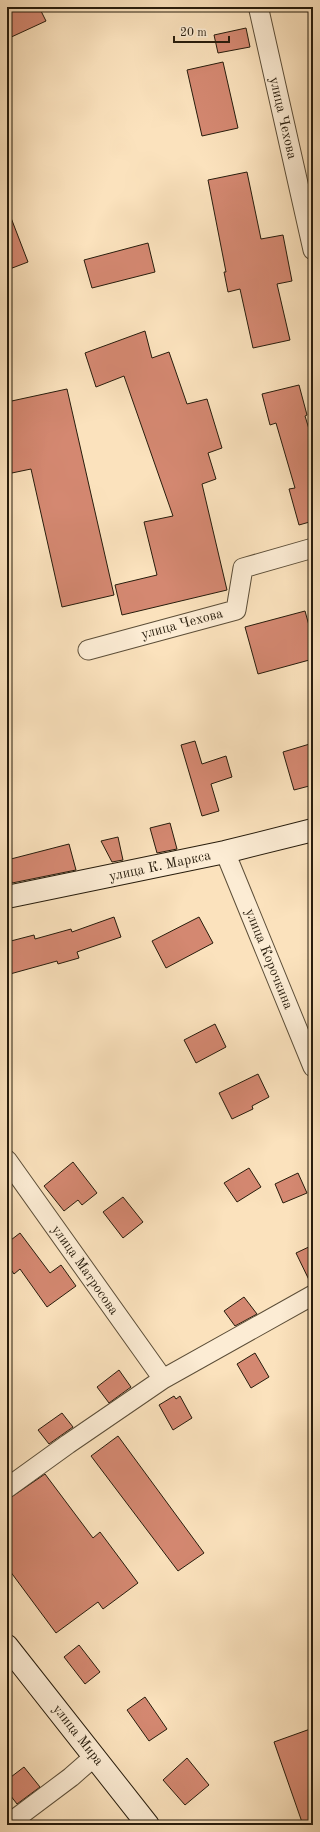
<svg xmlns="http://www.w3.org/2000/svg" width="320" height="1832" font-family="'Old Standard TT',serif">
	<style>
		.building { fill: #d48871; stroke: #271c0c }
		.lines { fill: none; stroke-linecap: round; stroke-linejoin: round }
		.street-casing { stroke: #5c4e38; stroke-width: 21 }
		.secondary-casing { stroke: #271c0c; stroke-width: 24 }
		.street { stroke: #fcecd4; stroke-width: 19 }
		.secondary { stroke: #fcecd4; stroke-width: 22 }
		.labels { text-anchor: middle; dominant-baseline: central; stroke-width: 3; stroke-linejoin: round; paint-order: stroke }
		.street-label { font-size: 14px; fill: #271c0c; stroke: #fcecd4 }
	</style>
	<rect width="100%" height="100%" fill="#fbe2bd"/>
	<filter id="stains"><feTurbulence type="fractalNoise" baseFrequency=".005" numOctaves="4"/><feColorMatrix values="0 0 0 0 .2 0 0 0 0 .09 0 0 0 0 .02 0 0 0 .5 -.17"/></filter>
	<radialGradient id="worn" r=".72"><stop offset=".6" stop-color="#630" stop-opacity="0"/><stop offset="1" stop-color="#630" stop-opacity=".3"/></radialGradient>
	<path class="building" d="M 7,7 L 39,7 L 46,21 L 7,39 Z
		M 246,28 L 250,47 L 218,53 L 214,35 Z
		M 223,62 L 238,128 L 202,136 L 187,70 Z
		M 247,172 L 261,239 L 283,235 L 292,281 L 277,284 L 290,340 L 253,348 L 240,289 L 228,292 L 224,272 L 226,272 L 208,180 Z
		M 7,210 L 8,210 L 28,262 L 7,270 Z
		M 148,243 L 155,272 L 92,288 L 84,260 Z
		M 145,331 L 152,358 L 169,352 L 187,404 L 207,399 L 222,448 L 208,453 L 216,479 L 202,484 L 227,590 L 122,615 L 115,585 L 157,575 L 144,522 L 173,516 L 124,376 L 96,387 L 85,353 Z
		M 299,385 L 307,415 L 305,416 L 313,442 L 313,521 L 299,525 L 289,489 L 295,488 L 276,423 L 270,425 L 262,394 Z
		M 67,389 L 114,595 L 62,607 L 31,469 L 7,474 L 7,402 Z
		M 305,611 L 313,640 L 313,659 L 258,674 L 245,627 Z
		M 195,741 L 202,764 L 226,756 L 232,777 L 211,784 L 219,811 L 202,816 L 181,745 Z
		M 313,743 L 313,785 L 294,790 L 283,752 Z
		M 170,823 L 177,849 L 157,853 L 150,828 Z
		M 118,837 L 123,860 L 112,862 L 101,841 Z
		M 69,844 L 76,870 L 12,883 L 7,860 Z
		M 114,917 L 121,937 L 77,952 L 79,958 L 58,964 L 57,961 L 10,974 L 7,963 L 7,942 L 34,935 L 35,939 L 71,929 L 72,932 Z
		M 199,917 L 213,943 L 166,968 L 152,941 Z
		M 215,1024 L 226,1047 L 196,1063 L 184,1040 Z
		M 258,1074 L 269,1097 L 252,1106 L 253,1109 L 232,1119 L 219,1093 Z
		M 73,1162 L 97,1193 L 82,1205 L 78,1200 L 64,1211 L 44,1186 Z
		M 249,1168 L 261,1187 L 237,1202 L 224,1183 Z
		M 298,1173 L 307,1193 L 283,1203 L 275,1184 Z
		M 123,1197 L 143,1222 L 123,1238 L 103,1212 Z
		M 20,1233 L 50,1273 L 61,1265 L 76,1286 L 47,1307 L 20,1269 L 14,1274 L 7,1264 L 7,1243 Z
		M 313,1245 L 313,1284 L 311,1284 L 296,1253 Z
		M 244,1297 L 257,1314 L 235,1326 L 224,1311 Z
		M 255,1353 L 269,1377 L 251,1388 L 237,1364 Z
		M 119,1370 L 131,1387 L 109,1403 L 97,1387 Z
		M 174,1396 L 176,1399 L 180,1396 L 192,1418 L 173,1430 L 159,1405 Z
		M 62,1413 L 73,1427 L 49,1444 L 38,1430 Z
		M 118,1436 L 204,1553 L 178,1571 L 91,1456 Z
		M 45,1474 L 93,1538 L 100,1532 L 138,1583 L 103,1609 L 98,1602 L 56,1633 L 7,1567 L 7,1500 Z
		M 79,1645 L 100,1672 L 85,1684 L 64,1657 Z
		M 145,1697 L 167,1729 L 149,1741 L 127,1710 Z
		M 313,1728 L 313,1825 L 303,1825 L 274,1742 Z
		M 187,1758 L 209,1785 L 185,1805 L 163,1780 Z
		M 24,1767 L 40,1787 L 17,1804 L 7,1791 L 7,1780 Z"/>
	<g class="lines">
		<defs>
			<path id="street" d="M 259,10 L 313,250
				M 88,650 L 236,610 L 243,568 L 313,548
				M 225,852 L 313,1067
				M 7,1160 L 163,1379
				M 7,1488 L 68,1444 L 163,1379 L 313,1295
				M 7,1825 L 71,1777 L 95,1756"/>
			<path id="secondary" d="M 7,897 L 225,852 L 313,830
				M 7,1646 L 148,1825"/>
		</defs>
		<use href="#street" class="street-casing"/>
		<use href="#secondary" class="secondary-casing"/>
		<use href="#street" class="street"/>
		<use href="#secondary" class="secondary"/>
	</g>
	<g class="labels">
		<g class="street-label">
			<text transform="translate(283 118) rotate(77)">улица Чехова</text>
			<text transform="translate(182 624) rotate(-15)">улица Чехова</text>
			<text transform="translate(160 866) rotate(-12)">улица К. Маркса</text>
			<text transform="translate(269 959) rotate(68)">улица Корочкина</text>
			<text transform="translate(85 1270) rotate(55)">улица Матросова</text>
			<text transform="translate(78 1735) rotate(52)">улица Мира</text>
		</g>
	</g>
	<rect width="320" height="1832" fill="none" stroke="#fbe2bd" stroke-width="24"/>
	<rect x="8" y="8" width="304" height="1816" fill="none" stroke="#271c0c" stroke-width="2"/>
	<rect x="12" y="12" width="296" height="1808" fill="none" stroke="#271c0c"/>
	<path d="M174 36v6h55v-6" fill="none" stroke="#271c0c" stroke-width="2"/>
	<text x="180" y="36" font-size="12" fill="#271c0c" stroke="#fcecd4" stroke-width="3" paint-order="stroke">20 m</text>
	<rect width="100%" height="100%" filter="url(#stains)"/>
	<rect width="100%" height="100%" fill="url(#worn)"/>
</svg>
